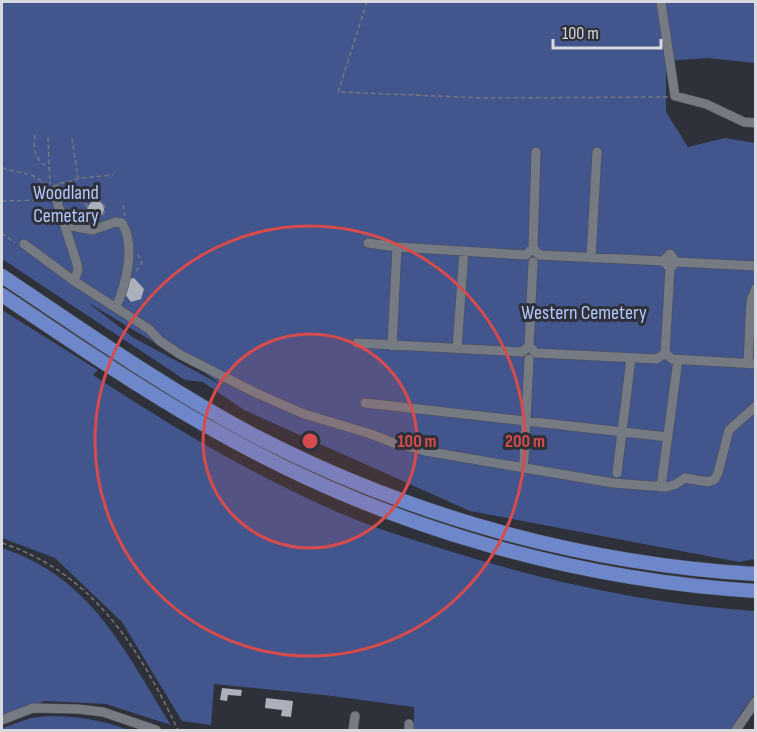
<svg xmlns="http://www.w3.org/2000/svg" width="757" height="732" font-family="'Sofia Sans Condensed',sans-serif">
	<style>
		.green { fill: #42558c; fill-rule: evenodd }
		.building { fill: #acb0ba }
		.lines { fill: none; stroke-linecap: round; stroke-linejoin: round }
		.minor-casing { stroke: #4c4f55; stroke-width: 10 }
		.highway-casing { stroke: #4c4f55; stroke-width: 15 }
		.path { stroke: #75787f; stroke-width: 1.5; stroke-dasharray: 4.5 3; stroke-linecap: butt }
		.minor { stroke: #767a83; stroke-width: 9 }
		.highway { stroke: #6e87cb; stroke-width: 14 }
		.ring { fill: none; stroke: #d64b4c; stroke-width: 3 }
		.labels { text-anchor: middle; dominant-baseline: central; stroke-width: 6; stroke-linejoin: round; paint-order: stroke }
		.park-label { font-size: 20px; fill: #b4c8fd; stroke: #2e3139 }
		.centre { fill: #d64b4c; stroke: #2e3139; stroke-width: 3 }
		.ring-label { font-size: 18px; text-anchor: middle; font-weight: bold; fill: #d64b4c; stroke: #2e3139; stroke-width: 6; stroke-linejoin: round; paint-order: stroke }
	</style>
	<rect width="100%" height="100%" fill="#2e3139"/>
	<path class="green" d="M 2,2 L 755,2 L 755,63 L 707,58 L 666,61 L 666,112 L 688,147 L 725,138 L 755,143 L 755,559 L 739,562 L 470,511 L 244,410 L 203,382 L 185,380 L 2,259 ZM 87,302 L 205,373 L 223,386 L 134,338 Z
		M 2,310 L 98,370 L 93,375 C 172,427 254,476 342,514 C 374,528 407,538 440,548 C 543,581 648,604 755,611 L 755,694 L 741,713 L 732,730 L 414,730 L 414,707 L 324,695 L 214,684 L 211,725 L 182,721 L 122,622 L 55,558 L 2,538 Z
		M 2,548 C 92,578 124,650 171,725 L 106,704 L 45,701 L 2,716 Z
		M 48,716 C 75,716 103,720 128,730 L 2,730 L 2,728 L 31,718 Z"/>
	<path class="building" d="M88 209a8 8 0 1 1 16 0a8 8 0 1 1-16 0Z
		M 134,278 L 144,289 L 141,299 L 131,302 L 124,293 L 129,279 Z
		M 222,688 L 242,690 L 241,696 L 228,695 L 227,701 L 220,700 Z
		M 266,698 L 293,701 L 291,717 L 281,716 L 282,710 L 265,708 Z"/>
	<g class="lines">
		<defs>
			<path id="minor" d="M 661,2 L 675,96 L 706,104 L 744,122 L 756,123
				M 56,189 L 55,195 L 77,264 L 78,270 L 74,281
				M 66,225 L 92,230 L 116,222 L 122,223 C 136,246 126,285 116,307
				M 368,243 L 397,247 L 526,255 L 533,248 L 539,255 L 663,261
				M 24,244 L 74,281 L 149,329 L 160,341 L 181,355 L 256,393 L 304,414 L 368,433 L 394,443 L 425,451 L 613,483 L 666,487 L 674,485 L 685,478 L 708,482 L 715,479 L 718,473 L 729,430 L 756,406
				M 533,248 L 536,152
				M 591,258 L 597,152
				M 676,262 L 756,266
				M 357,343 L 522,352 L 529,346 L 536,353 L 657,359 L 665,353 L 672,359 L 756,364
				M 392,346 L 397,247
				M 529,346 L 533,262
				M 457,349 L 464,251
				M 665,353 L 670,268 L 676,262 L 670,254 L 663,261 L 670,268
				M 748,363 L 751,301 L 756,288
				M 365,403 L 668,437
				M 524,461 L 529,359
				M 617,473 L 631,358
				M 661,487 L 678,360
				M 2,720 L 33,708 L 78,709 L 103,712 L 156,730
				M 353,730 L 355,716
				M 409,730 L 409,724
				M 736,730 L 756,701"/>
			<path id="highway" d="M 2,276 C 86,332 169,391 259,438 C 413,517 583,564 756,574
				M 2,295 C 77,345 152,397 232,440 C 392,528 574,580 756,591"/>
		</defs>
		<use href="#minor" class="minor-casing"/>
		<use href="#highway" class="highway-casing"/>
		<path class="path" d="M 367,2 L 338,92 L 485,98 L 668,97
			M 35,135 C 33,150 35,161 49,168
			M 48,137 L 50,184
			M 72,138 L 78,178
			M 2,168 L 32,175 L 49,186
			M 60,183 L 69,182 L 80,178 L 113,175
			M 64,193 L 87,205
			M87 209a9 9 0 1 1 18 0a9 9 0 1 1-18 0Z
			M 2,201 L 47,200
			M 123,205 L 125,216
			M 2,233 L 15,243
			M 136,271 L 142,262 L 137,253
			M 2,543 C 93,573 139,648 178,730"/>
		<use href="#minor" class="minor"/>
		<use href="#highway" class="highway"/>
	</g>
	<circle cx="310" cy="441" r="107" fill="#d64b4c" fill-opacity=".12"/>
	<g class="ring">
		<circle cx="310" cy="441" r="107"/>
		<circle cx="310" cy="441" r="215"/>
	</g>
	<g class="labels">
		<g class="park-label">
			<text x="66" y="193">Woodland<tspan x="66" dy="23">Cemetary</tspan></text>
			<text x="584" y="313">Western Cemetery</text>
		</g>
	</g>
	<circle cx="310" cy="441" r="9" class="centre"/>
	<g class="ring-label">
		<text x="417" y="447">100 m</text>
		<text x="525" y="447">200 m</text>
	</g>
	<rect width="757" height="732" fill="none" stroke="#d7d9de" stroke-width="6"/>
	<path d="M553 39v9h108v-9" fill="none" stroke="#d7d9de" stroke-width="3"/>
	<text x="562" y="39" font-size="18" fill="#d7d9de" stroke="#2e3139" stroke-width="4.5" paint-order="stroke">100 m</text>
</svg>
